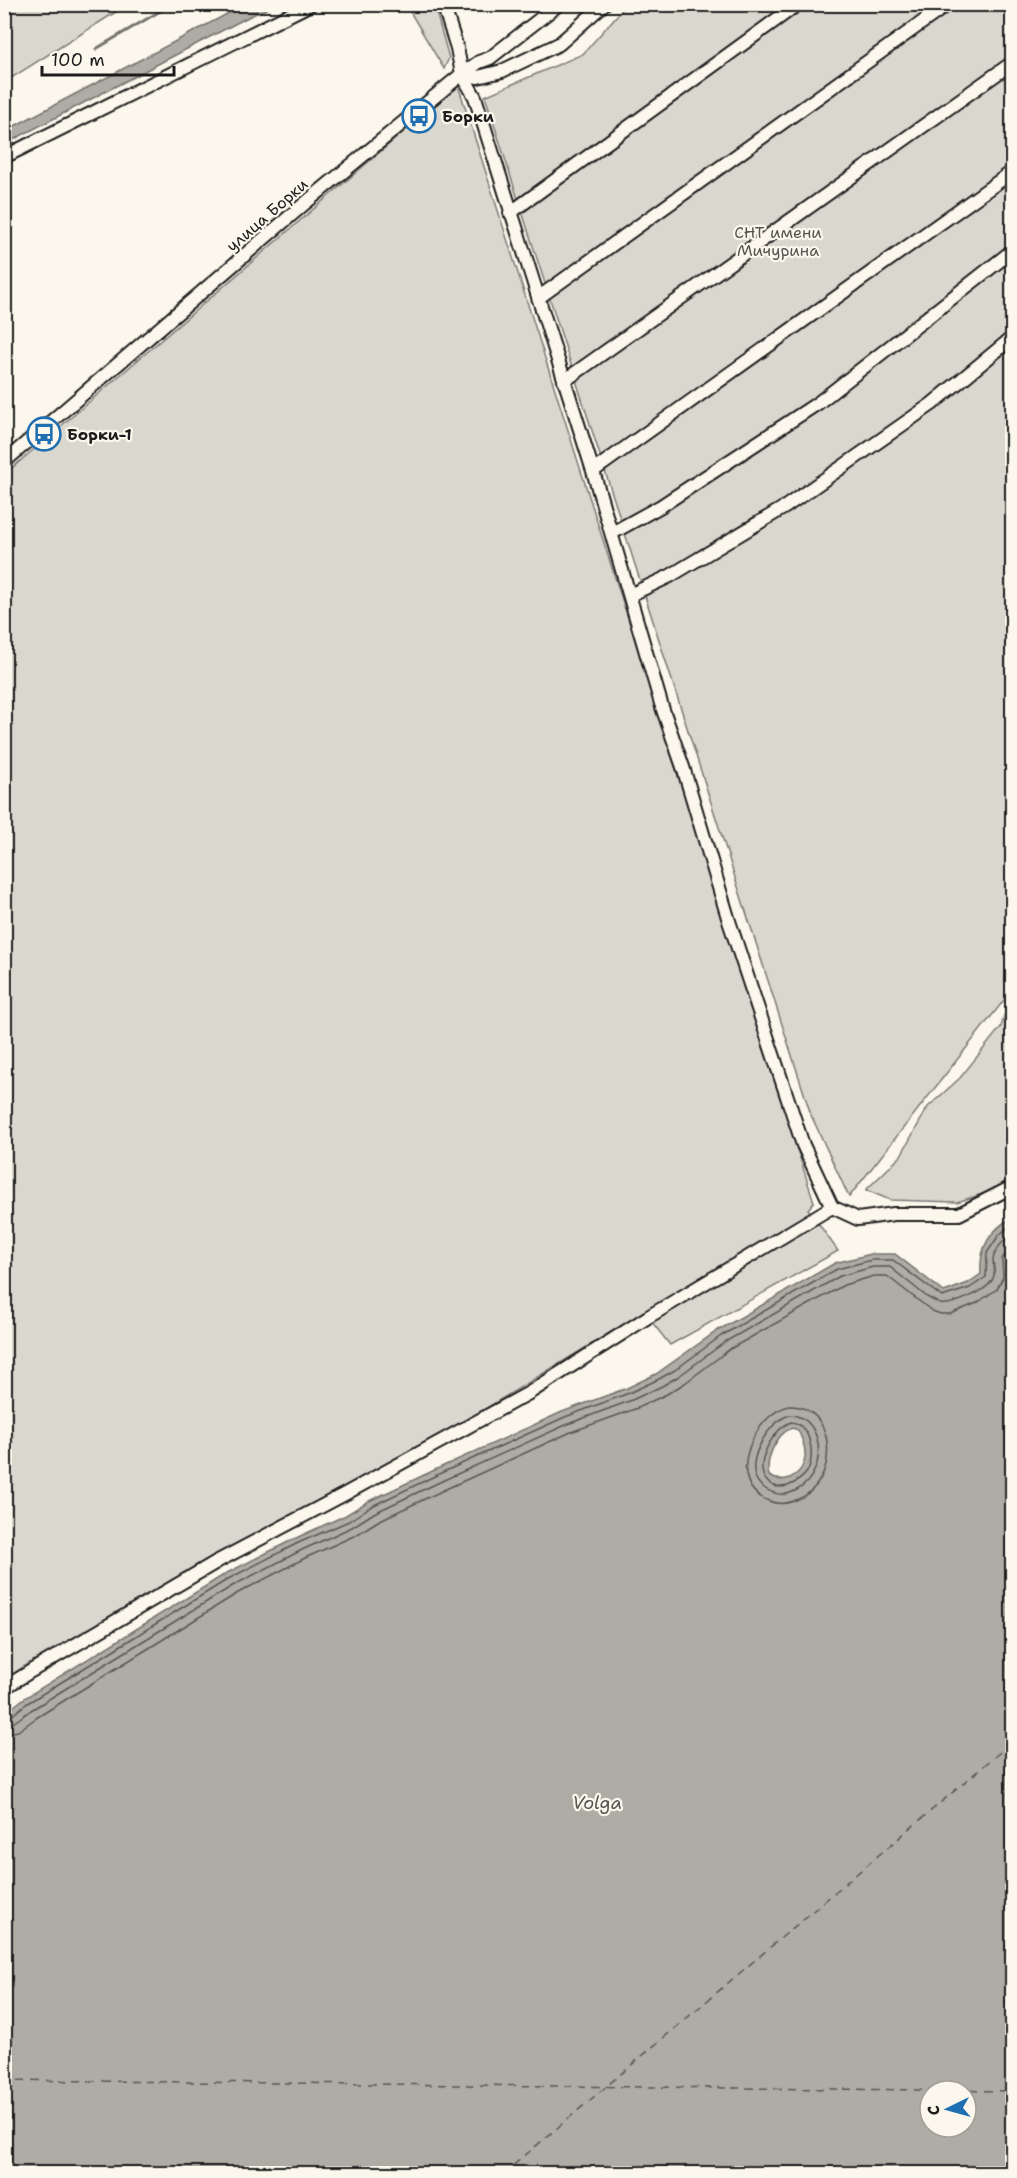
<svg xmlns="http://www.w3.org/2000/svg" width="1017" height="2178" font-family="'Shantell Sans',sans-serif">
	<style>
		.green { fill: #dad7ce; stroke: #7b7a75; stroke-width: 1.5 }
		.water { fill: #afaca5; stroke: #74726e; stroke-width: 1.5; fill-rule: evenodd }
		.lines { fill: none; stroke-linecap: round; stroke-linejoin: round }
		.shore { stroke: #575653; stroke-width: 1.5 }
		.stream { stroke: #74726e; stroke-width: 3 }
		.ferry { stroke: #575653; stroke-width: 1.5; stroke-dasharray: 8 6; stroke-linecap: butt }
		.minor-casing { stroke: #1c1c1c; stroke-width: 16 }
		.minor { stroke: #fbf7ec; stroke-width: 12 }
		.labels { text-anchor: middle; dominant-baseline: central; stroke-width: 4.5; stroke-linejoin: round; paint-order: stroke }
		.poi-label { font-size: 16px; font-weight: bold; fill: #1c1c1c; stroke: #fbf7ec; text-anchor: start }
		.street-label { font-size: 16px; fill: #1c1c1c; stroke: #fbf7ec }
		.park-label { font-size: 16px; fill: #555451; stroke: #fbf7ec }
		.water-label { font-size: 18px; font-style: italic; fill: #575653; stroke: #fbf7ec }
	</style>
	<rect width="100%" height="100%" fill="#fbf7ec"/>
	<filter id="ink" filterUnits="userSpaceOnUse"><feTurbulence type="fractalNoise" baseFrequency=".0167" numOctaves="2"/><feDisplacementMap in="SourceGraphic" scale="12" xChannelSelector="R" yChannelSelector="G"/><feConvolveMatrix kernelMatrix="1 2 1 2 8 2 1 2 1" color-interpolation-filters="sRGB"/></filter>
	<g filter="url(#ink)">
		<path class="green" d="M 5,4 L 127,4 L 127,5 L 5,82 Z
			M 406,5 L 434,5 L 449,58 L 444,69 Z
			M 626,5 L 1012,5 L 1012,990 L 849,1197 L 811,1115 L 485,96 L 583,54 Z
			M 458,85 L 814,1202 L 808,1209 L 838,1251 L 670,1345 L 644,1312 L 462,1423 L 26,1667 L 5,1682 L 5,474 Z
			M 1012,999 L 1012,1177 L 992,1191 L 957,1202 L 890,1200 L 866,1190 L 900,1157 L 928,1107 L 960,1078 L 1001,1027 L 1008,1002 Z"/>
		<path class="water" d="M 246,4 L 276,5 L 250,16 L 5,144 L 5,131 Z
			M 1012,1217 L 1012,2171 L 1008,2174 L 5,2173 L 5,1713 L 23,1699 L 227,1573 L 296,1538 L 346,1515 L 367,1502 L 439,1468 L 562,1412 L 627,1388 L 656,1374 L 717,1331 L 835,1263 L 871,1254 L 895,1254 L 944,1292 L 968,1283 L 981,1274 C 979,1247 990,1231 1012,1217 ZM 792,1428 L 798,1430 C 802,1439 806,1448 805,1458 C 802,1476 784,1485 769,1476 C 765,1459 776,1434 792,1428 ZM 930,2091 L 966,2091 L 966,2127 L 930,2127 Z"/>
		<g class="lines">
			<path class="shore" d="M 789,1406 C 837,1404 841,1484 796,1500 C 787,1504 778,1505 769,1501 C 723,1485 753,1414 789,1406 Z
				M 790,1415 C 826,1416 830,1480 790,1493 C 781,1496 773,1494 764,1488 C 738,1471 767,1421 790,1415 Z
				M 791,1422 C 811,1424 816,1457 807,1472 C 802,1479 795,1483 788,1486 C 783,1487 779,1488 774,1486 C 747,1475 771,1429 791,1422 Z
				M 4,1718 L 10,1717 L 26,1704 L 230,1578 L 298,1543 L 349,1521 L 370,1507 L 441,1473 L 565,1417 L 629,1393 L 659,1379 L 675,1370 L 721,1336 L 837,1269 L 872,1260 L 893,1260 L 942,1297 L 970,1288 L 986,1277 L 987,1253 L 999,1235 L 1012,1224
				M 4,1725 L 13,1723 L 31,1710 L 234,1585 L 302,1550 L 352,1527 L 374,1513 L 444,1480 L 568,1424 L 632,1400 L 662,1386 L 679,1376 L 725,1342 L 840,1276 L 873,1267 L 890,1267 L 927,1297 L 940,1304 C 952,1306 989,1291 993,1278 C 996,1272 993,1266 993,1259 C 995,1249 1005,1239 1012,1233
				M 4,1734 L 18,1731 L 36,1718 L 238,1593 L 305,1558 L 356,1535 L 378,1521 L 448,1488 L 571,1432 L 635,1409 L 667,1394 L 685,1383 L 730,1349 L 844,1285 L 874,1276 L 887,1276 L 932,1311 L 941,1314 L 950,1314 L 977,1303 L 997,1289 L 1003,1277 L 1002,1259 L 1012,1245"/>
			<path class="stream" d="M 96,49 L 172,4"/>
			<path class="ferry" d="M 4,2080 L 1012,2091
				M 503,2174 L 1012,1742"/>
			<defs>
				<path id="minor" d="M 443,4 L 457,48 L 462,74 L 475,97 L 593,471 L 662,707 L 683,767 L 729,921 L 803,1145 L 832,1207 L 858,1219 L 894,1214 L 959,1214 L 1012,1187
					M 462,74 L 478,77 L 502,71 L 559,44 L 604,4
					M 4,157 L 311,4
					M 510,213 L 798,4
					M 538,298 L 948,4
					M 564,381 L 1012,63
					M 4,462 L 303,205 L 462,74 L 479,62 L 490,58 L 559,4
					M 593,471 L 1012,172
					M 612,533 L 661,506 L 818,403 L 1012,251
					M 630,595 L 670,576 L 785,507 L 932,404 L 1012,338
					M 4,1688 L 31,1671 L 218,1561 L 343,1495 L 529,1393 L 648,1317 L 832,1207"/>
			</defs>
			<use href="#minor" class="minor-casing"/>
			<use href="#minor" class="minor"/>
		</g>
	</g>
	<defs>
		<symbol id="bus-ring" viewBox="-11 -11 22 22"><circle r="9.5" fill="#fbf7ec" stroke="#1f6fb2" stroke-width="1.5"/><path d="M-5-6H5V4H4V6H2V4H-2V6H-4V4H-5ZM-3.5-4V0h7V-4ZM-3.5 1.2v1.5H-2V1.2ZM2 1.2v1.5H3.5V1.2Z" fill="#1f6fb2"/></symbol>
	</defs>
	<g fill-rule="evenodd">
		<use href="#bus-ring" x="400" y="97" width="38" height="38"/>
		<use href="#bus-ring" x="25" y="415" width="38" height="38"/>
	</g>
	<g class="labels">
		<g class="poi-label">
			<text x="442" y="116">Борки</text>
			<text x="67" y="434">Борки-1</text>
		</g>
		<g class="street-label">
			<text transform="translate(267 215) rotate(-41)">улица Борки</text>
		</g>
		<g class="park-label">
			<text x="778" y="232">СНТ имени<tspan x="778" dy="18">Мичурина</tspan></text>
		</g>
		<g class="water-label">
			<text x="597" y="1803">Volga</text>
		</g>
	</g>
	<rect width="1017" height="2178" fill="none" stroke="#fbf7ec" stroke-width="24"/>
	<rect x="12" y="12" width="993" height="2154" fill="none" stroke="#1c1c1c" stroke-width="2" filter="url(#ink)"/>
	<g transform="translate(948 2109) rotate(265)"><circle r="28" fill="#fbf7ec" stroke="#a29f99" stroke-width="1.5"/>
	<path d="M0-4.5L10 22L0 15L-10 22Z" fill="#1f6fb2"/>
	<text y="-9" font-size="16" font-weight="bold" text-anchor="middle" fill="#1c1c1c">С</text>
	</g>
	<path d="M42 66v9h132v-9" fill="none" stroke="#1c1c1c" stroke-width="3"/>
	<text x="51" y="66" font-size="18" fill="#1c1c1c" stroke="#fbf7ec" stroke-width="4.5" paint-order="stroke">100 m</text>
</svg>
